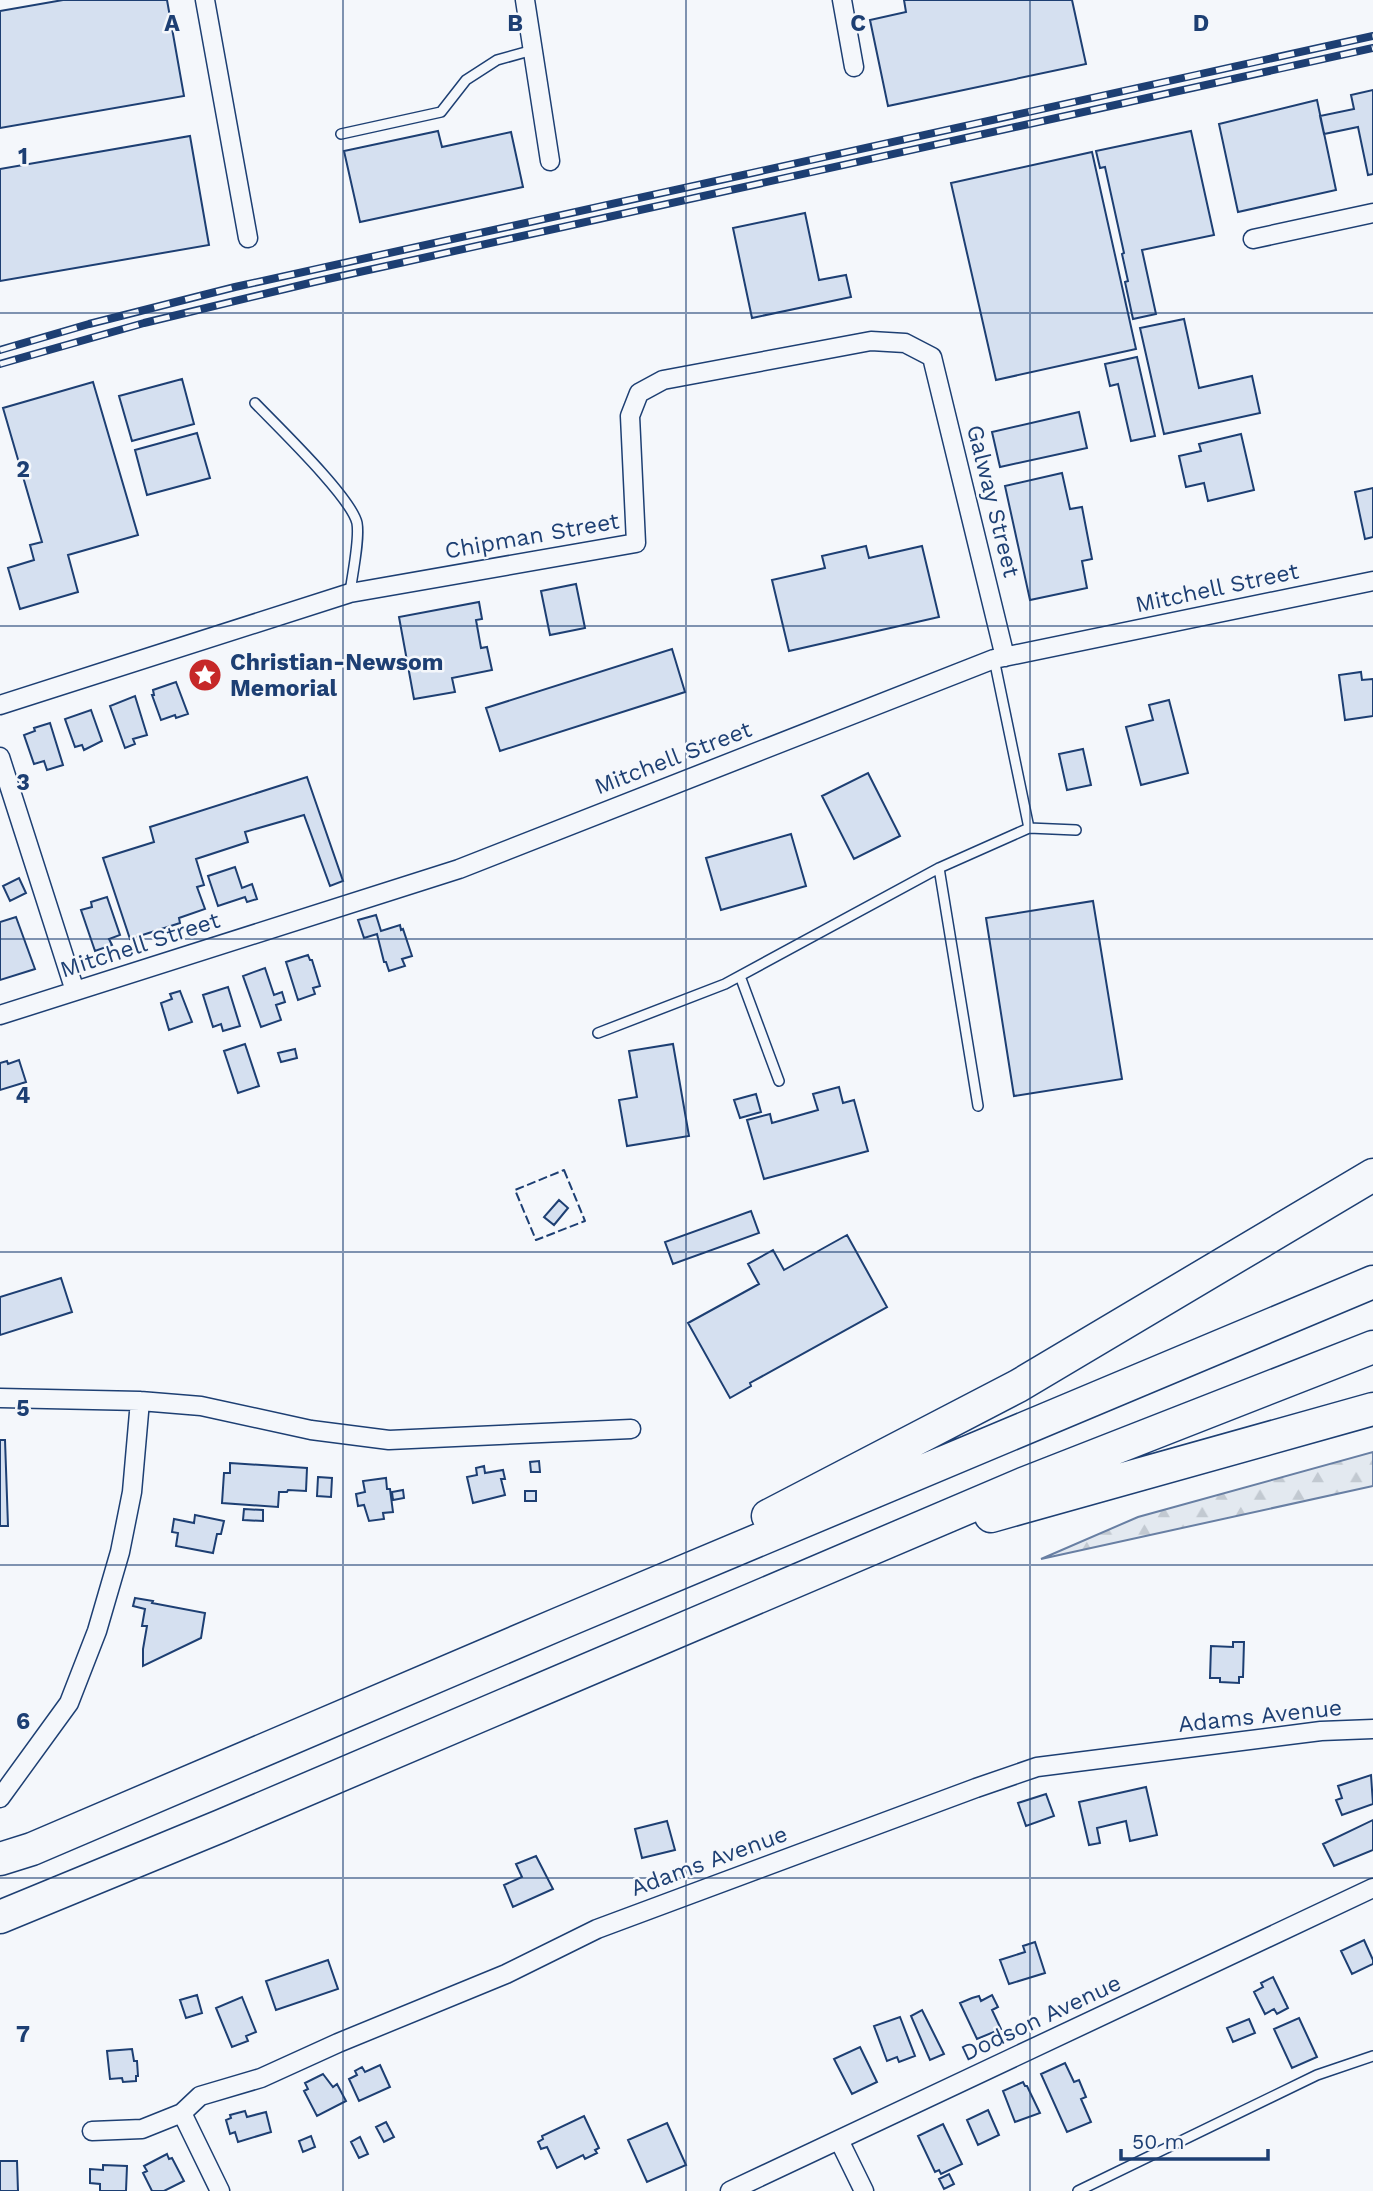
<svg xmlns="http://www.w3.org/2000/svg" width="1373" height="2191" font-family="'Work Sans',sans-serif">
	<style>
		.forest { fill: url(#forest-firs); stroke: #687fa3; stroke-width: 2 }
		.building { fill: #d5e0f0; stroke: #1d3f73; stroke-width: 2 }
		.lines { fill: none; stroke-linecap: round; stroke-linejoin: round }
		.lane-casing { stroke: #1d3f73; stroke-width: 12 }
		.street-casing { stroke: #1d3f73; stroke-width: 21 }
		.highway-casing { stroke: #1d3f73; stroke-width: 35 }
		.lane { stroke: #f4f7fb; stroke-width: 9 }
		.street { stroke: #f4f7fb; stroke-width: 18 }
		.highway { stroke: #f4f7fb; stroke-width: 32 }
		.rail-casing { stroke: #1d3f73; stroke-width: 8 }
		.rail { stroke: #f4f7fb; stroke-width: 5; stroke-dasharray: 16; stroke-linecap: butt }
		.fence { stroke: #1d3f73; stroke-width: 2; stroke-dasharray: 9 3.5; stroke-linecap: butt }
		.grid { fill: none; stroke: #1d3f73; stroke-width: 2; stroke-opacity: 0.55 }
		.labels { text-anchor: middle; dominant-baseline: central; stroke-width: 5; stroke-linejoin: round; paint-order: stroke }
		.street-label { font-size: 23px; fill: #1d3f73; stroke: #f4f7fb }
		.poi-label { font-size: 23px; font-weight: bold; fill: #1d3f73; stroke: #f4f7fb; text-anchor: start }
		.grid-label { font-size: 23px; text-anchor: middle; font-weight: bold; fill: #1d3f73; stroke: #f4f7fb; stroke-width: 5; stroke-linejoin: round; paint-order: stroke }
	</style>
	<defs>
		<pattern id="forest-firs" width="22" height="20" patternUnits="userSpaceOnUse" patternTransform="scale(1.75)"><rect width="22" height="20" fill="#e3e9f0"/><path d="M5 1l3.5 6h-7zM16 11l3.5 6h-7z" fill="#c2c9d1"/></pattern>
	</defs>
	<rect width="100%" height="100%" fill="#f4f7fb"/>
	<path class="forest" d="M 1373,1452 L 1373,1486 L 1041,1559 L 1138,1517 Z"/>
	<path class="building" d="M 63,0 L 167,0 L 184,96 L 0,128 L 0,11 Z
		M 904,0 L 1072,0 L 1086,64 L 888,106 L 870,20 L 906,12 Z
		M 1373,90 L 1373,174 L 1368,175 L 1358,127 L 1324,134 L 1320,116 L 1354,109 L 1351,95 Z
		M 1317,100 L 1336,190 L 1238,212 L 1219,124 Z
		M 438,131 L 442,147 L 511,132 L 523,187 L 360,222 L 344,151 Z
		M 1191,131 L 1214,235 L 1142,250 L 1156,314 L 1133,319 L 1125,282 L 1128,281 L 1122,254 L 1124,253 L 1105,167 L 1100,168 L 1096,151 Z
		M 190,136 L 209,245 L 0,281 L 0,169 Z
		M 1092,152 L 1136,349 L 996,380 L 951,183 Z
		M 805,213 L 819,280 L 846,275 L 851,297 L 752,318 L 733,228 Z
		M 1184,319 L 1199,388 L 1252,376 L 1260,413 L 1164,434 L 1140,328 Z
		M 1137,357 L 1155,436 L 1131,441 L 1118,384 L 1110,386 L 1105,364 Z
		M 182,379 L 194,424 L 132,441 L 119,396 Z
		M 93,382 L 138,535 L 68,555 L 78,592 L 20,609 L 8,568 L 34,560 L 30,545 L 42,542 L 3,408 Z
		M 1079,412 L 1087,448 L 1000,467 L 992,432 Z
		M 197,433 L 210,478 L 147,495 L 135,450 Z
		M 1241,434 L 1254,490 L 1208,501 L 1204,483 L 1186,487 L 1179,456 L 1201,451 L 1199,444 Z
		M 1062,473 L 1070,509 L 1082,507 L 1092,559 L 1082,561 L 1087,588 L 1030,600 L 1005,486 Z
		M 1373,488 L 1373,537 L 1365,539 L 1355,492 Z
		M 866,546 L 869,558 L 922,546 L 939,617 L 789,651 L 772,580 L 825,568 L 822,556 Z
		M 576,584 L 585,628 L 550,635 L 541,591 Z
		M 479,602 L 482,619 L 476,620 L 481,648 L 487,647 L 492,670 L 452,678 L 455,692 L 414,699 L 399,617 Z
		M 672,649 L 685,692 L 500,751 L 486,708 Z
		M 1361,672 L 1362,680 L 1373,679 L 1373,716 L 1345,720 L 1339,675 Z
		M 176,682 L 188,714 L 176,718 L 175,715 L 161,720 L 152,695 L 154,695 L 153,690 Z
		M 135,696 L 147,735 L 133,739 L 135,744 L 125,748 L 110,706 Z
		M 1169,700 L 1188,773 L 1141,785 L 1126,727 L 1153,720 L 1149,705 Z
		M 91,710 L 102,741 L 84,750 L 82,745 L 75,747 L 65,719 Z
		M 50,723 L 63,765 L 47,770 L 44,761 L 34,764 L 24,735 L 35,731 L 34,728 Z
		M 1083,749 L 1091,785 L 1067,790 L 1059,754 Z
		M 868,773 L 900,836 L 854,859 L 822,796 Z
		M 307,777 L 343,881 L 330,886 L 304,815 L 245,832 L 248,842 L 196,859 L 204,885 L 197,887 L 205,909 L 179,918 L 180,923 L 130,939 L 103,858 L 154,842 L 150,827 Z
		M 791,834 L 806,886 L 721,910 L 706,858 Z
		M 235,867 L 242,888 L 252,884 L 257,899 L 247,902 L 245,897 L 218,906 L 208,876 Z
		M 19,878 L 26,893 L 10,901 L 3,886 Z
		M 107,897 L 120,935 L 109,939 L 112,945 L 95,951 L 81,910 L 92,907 L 91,902 Z
		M 1093,901 L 1122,1079 L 1014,1096 L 986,918 Z
		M 376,915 L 381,931 L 400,925 L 401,930 L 403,929 L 412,956 L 402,959 L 405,966 L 389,971 L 386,962 L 384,962 L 377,934 L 364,938 L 358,920 Z
		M 16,917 L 35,969 L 0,980 L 0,922 Z
		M 308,955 L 310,960 L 312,960 L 320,986 L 313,988 L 315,994 L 298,1000 L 286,962 Z
		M 265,968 L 274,995 L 282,992 L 285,1002 L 276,1005 L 281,1020 L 261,1027 L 243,976 Z
		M 228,987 L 240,1026 L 223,1031 L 221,1024 L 213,1027 L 203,995 Z
		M 180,991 L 192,1022 L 169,1030 L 161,1003 L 172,999 L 170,994 Z
		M 245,1044 L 259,1086 L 238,1093 L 224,1051 Z
		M 673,1044 L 689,1136 L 627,1146 L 619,1100 L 637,1097 L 629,1051 Z
		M 295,1049 L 297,1058 L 281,1062 L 278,1053 Z
		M 19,1060 L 26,1082 L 0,1090 L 0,1063 L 7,1061 L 8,1064 Z
		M 839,1087 L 843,1103 L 854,1100 L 868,1151 L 764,1179 L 747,1120 L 770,1114 L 772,1123 L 818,1110 L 813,1094 Z
		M 756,1094 L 761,1112 L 740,1118 L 734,1100 Z
		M 559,1200 L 568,1208 L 554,1225 L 544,1217 Z
		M 751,1211 L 759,1233 L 673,1264 L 665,1242 Z
		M 847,1235 L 887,1307 L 750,1383 L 751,1386 L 730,1398 L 688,1323 L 759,1284 L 748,1264 L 773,1250 L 784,1270 Z
		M 61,1278 L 72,1312 L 0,1335 L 0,1297 Z
		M 0,1440 L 5,1440 L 8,1526 L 0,1526 Z
		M 539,1461 L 540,1472 L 531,1472 L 530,1462 Z
		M 230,1463 L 307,1468 L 306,1491 L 288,1490 L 287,1492 L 279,1492 L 278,1507 L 222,1503 L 224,1473 L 230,1473 Z
		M 484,1466 L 485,1473 L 503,1470 L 505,1479 L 501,1479 L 505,1495 L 473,1503 L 467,1477 L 477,1475 L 476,1468 Z
		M 318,1477 L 332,1478 L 331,1497 L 317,1496 Z
		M 386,1478 L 387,1489 L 390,1489 L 393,1512 L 383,1513 L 384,1519 L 369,1521 L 364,1505 L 358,1506 L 356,1494 L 365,1492 L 363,1481 Z
		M 403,1490 L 404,1498 L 393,1500 L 392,1492 Z
		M 525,1491 L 536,1491 L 536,1501 L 525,1501 Z
		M 244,1509 L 263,1510 L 263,1521 L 243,1520 Z
		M 195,1515 L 224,1521 L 221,1534 L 217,1534 L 213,1553 L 176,1546 L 178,1533 L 172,1532 L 174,1519 L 194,1523 Z
		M 135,1598 L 153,1601 L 152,1603 L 205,1613 L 201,1638 L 143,1666 L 143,1649 L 147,1626 L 142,1626 L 145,1609 L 133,1606 Z
		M 1233,1642 L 1244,1642 L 1243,1677 L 1239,1677 L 1239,1683 L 1220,1682 L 1220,1678 L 1210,1678 L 1211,1646 L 1233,1647 Z
		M 1371,1775 L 1373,1804 L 1342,1815 L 1336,1800 L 1342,1798 L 1338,1786 Z
		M 1146,1787 L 1157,1835 L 1130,1841 L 1126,1821 L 1097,1828 L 1100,1843 L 1089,1845 L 1079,1802 Z
		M 1046,1794 L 1054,1816 L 1026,1826 L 1018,1803 Z
		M 1373,1820 L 1373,1850 L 1334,1866 L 1323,1844 Z
		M 667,1821 L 675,1850 L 642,1858 L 635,1829 Z
		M 536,1856 L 553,1889 L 513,1907 L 504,1885 L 522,1877 L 516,1864 Z
		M 1364,1940 L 1373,1960 L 1373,1964 L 1352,1974 L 1341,1951 Z
		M 1035,1942 L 1045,1973 L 1009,1984 L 1000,1960 L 1025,1952 L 1023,1946 Z
		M 328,1960 L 338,1989 L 276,2010 L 266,1981 Z
		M 1273,1977 L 1288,2008 L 1277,2014 L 1274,2009 L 1265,2014 L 1254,1992 L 1263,1987 L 1261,1983 Z
		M 197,1995 L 202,2013 L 186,2018 L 180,2000 Z
		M 992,1995 L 998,2007 L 992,2010 L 1001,2029 L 977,2039 L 960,2003 L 972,1998 L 979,1996 L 981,2001 Z
		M 242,1997 L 256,2032 L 246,2036 L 248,2041 L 232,2047 L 216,2008 Z
		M 922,2010 L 944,2054 L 930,2060 L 911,2016 Z
		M 900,2017 L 915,2056 L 899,2062 L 897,2057 L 887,2061 L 874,2026 Z
		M 1299,2018 L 1317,2057 L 1292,2068 L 1274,2029 Z
		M 1249,2019 L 1255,2033 L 1233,2042 L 1227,2028 Z
		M 860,2047 L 877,2082 L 852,2094 L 834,2059 Z
		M 132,2049 L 134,2061 L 137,2061 L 138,2076 L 136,2076 L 136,2081 L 123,2082 L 122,2078 L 110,2079 L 107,2051 Z
		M 1065,2063 L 1074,2082 L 1079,2080 L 1086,2097 L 1081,2099 L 1091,2122 L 1067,2132 L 1041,2074 Z
		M 380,2065 L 390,2087 L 359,2101 L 349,2079 L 357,2075 L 355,2071 L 362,2067 L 365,2072 Z
		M 323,2074 L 333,2087 L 337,2084 L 346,2101 L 317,2116 L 304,2091 L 308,2089 L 305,2083 Z
		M 1023,2082 L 1025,2086 L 1027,2086 L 1040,2113 L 1015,2122 L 1003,2091 Z
		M 988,2110 L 999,2135 L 978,2145 L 967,2120 Z
		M 245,2111 L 247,2117 L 266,2112 L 271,2132 L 238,2142 L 235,2132 L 230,2134 L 226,2120 L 231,2118 L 230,2115 Z
		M 584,2116 L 599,2148 L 595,2150 L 597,2153 L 585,2159 L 583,2155 L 557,2168 L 547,2147 L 541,2149 L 538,2142 L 543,2139 L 542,2136 Z
		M 386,2122 L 394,2137 L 384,2142 L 376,2127 Z
		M 667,2123 L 686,2165 L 647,2182 L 628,2140 Z
		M 943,2124 L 962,2164 L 941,2174 L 939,2170 L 935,2172 L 918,2136 Z
		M 311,2136 L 315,2147 L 303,2152 L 299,2141 Z
		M 360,2137 L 368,2154 L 359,2158 L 351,2142 Z
		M 167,2154 L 169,2159 L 172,2158 L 184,2181 L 164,2191 L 152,2191 L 143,2173 L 147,2171 L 144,2166 Z
		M 0,2161 L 17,2161 L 18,2191 L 0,2191 Z
		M 103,2165 L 127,2166 L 126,2191 L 100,2191 L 100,2184 L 90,2183 L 90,2169 L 103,2170 Z
		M 949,2174 L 954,2184 L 944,2189 L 939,2179 Z"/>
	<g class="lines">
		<defs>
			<path id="lane" d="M 341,134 L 441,112 L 466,80 L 497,60 L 533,50
				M 255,403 C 277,426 351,497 357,523 C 360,540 352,575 350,593
				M 994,659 L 1029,828
				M 939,868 L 978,1106
				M 740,976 L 779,1081
				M 598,1033 L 725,984 L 939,868 L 1029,828 L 1076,830
				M 1078,2191 L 1317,2075 L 1373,2056"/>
			<path id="street" d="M 205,0 L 248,238
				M 525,0 L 550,161
				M 842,0 L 854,67
				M 1253,239 L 1373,213
				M 0,705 L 350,593 L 636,543 L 630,416 L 639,393 L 663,380 L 871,341 L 905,343 L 932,357 L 1005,657
				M 0,757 L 75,991
				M 0,1015 L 459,869 L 994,659 L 1373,581
				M 0,1398 L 140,1401 L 201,1406 L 311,1430 L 389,1440 L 631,1429
				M 0,1798 L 69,1703 L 97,1631 L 120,1552 L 132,1492 L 140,1401
				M 182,2113 L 220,2191
				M 92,2131 L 142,2129 L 182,2113 L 200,2096 L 261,2078 L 338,2043 L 506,1974 L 597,1929 L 976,1788 L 1037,1767 L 1321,1731 L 1373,1729
				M 839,2140 L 864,2191
				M 730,2191 L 1373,1888"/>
			<path id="highway" d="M 768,1516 L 1018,1386 L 1373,1175
				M 991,1516 L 1373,1409
				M 0,1859 L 32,1849 L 561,1623 L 1373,1282
				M 0,1917 L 221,1826 L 1023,1484 L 1373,1347"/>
		</defs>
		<use href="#lane" class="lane-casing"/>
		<use href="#street" class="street-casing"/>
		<use href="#highway" class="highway-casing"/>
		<use href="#lane" class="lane"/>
		<use href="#street" class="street"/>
		<use href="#highway" class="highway"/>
		<defs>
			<path id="rail" d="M 0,350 L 89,324 L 235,287 L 1373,36
				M 0,364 L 144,323 L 314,282 L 1373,48"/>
		</defs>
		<use href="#rail" class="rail-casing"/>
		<use href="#rail" class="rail"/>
		<path class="fence" d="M 564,1170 L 585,1221 L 536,1240 L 515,1190 Z"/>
	</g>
	<path class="grid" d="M 343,0 L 343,2191M 686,0 L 686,2191M 1030,0 L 1030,2191M 0,313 L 1373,313M 0,626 L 1373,626M 0,939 L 1373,939M 0,1252 L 1373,1252M 0,1565 L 1373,1565M 0,1878 L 1373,1878"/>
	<defs>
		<symbol id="sight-disc" viewBox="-11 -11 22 22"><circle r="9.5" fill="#c62828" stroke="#f4f7fb"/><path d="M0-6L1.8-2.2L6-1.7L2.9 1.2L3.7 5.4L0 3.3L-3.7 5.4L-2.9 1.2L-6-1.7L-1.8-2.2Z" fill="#fff"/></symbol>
	</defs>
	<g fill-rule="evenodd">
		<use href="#sight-disc" x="186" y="656" width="38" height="38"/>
	</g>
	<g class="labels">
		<g class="street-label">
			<text transform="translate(993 501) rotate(76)">Galway Street</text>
			<text transform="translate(532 536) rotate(-10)">Chipman Street</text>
			<text transform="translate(1217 588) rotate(-12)">Mitchell Street</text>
			<text transform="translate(673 758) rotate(-21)">Mitchell Street</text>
			<text transform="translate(140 945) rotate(-18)">Mitchell Street</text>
			<text transform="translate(1260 1716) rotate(-6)">Adams Avenue</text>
			<text transform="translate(709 1861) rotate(-20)">Adams Avenue</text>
			<text transform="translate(1041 2018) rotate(-25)">Dodson Avenue</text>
		</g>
		<g class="poi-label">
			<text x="230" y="662">Christian-Newsom<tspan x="230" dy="26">Memorial</tspan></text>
		</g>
	</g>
	<g class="grid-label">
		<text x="172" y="31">A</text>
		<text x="515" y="31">B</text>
		<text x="858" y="31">C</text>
		<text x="1201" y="31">D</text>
		<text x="23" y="164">1</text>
		<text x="23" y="477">2</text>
		<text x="23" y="790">3</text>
		<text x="23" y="1103">4</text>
		<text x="23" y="1416">5</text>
		<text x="23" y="1729">6</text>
		<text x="23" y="2042">7</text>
	</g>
	<path d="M1121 2149v10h147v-10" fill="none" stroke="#1d3f73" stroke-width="3.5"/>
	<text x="1132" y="2149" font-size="21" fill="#1d3f73" stroke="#f4f7fb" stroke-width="5" paint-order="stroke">50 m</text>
</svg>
